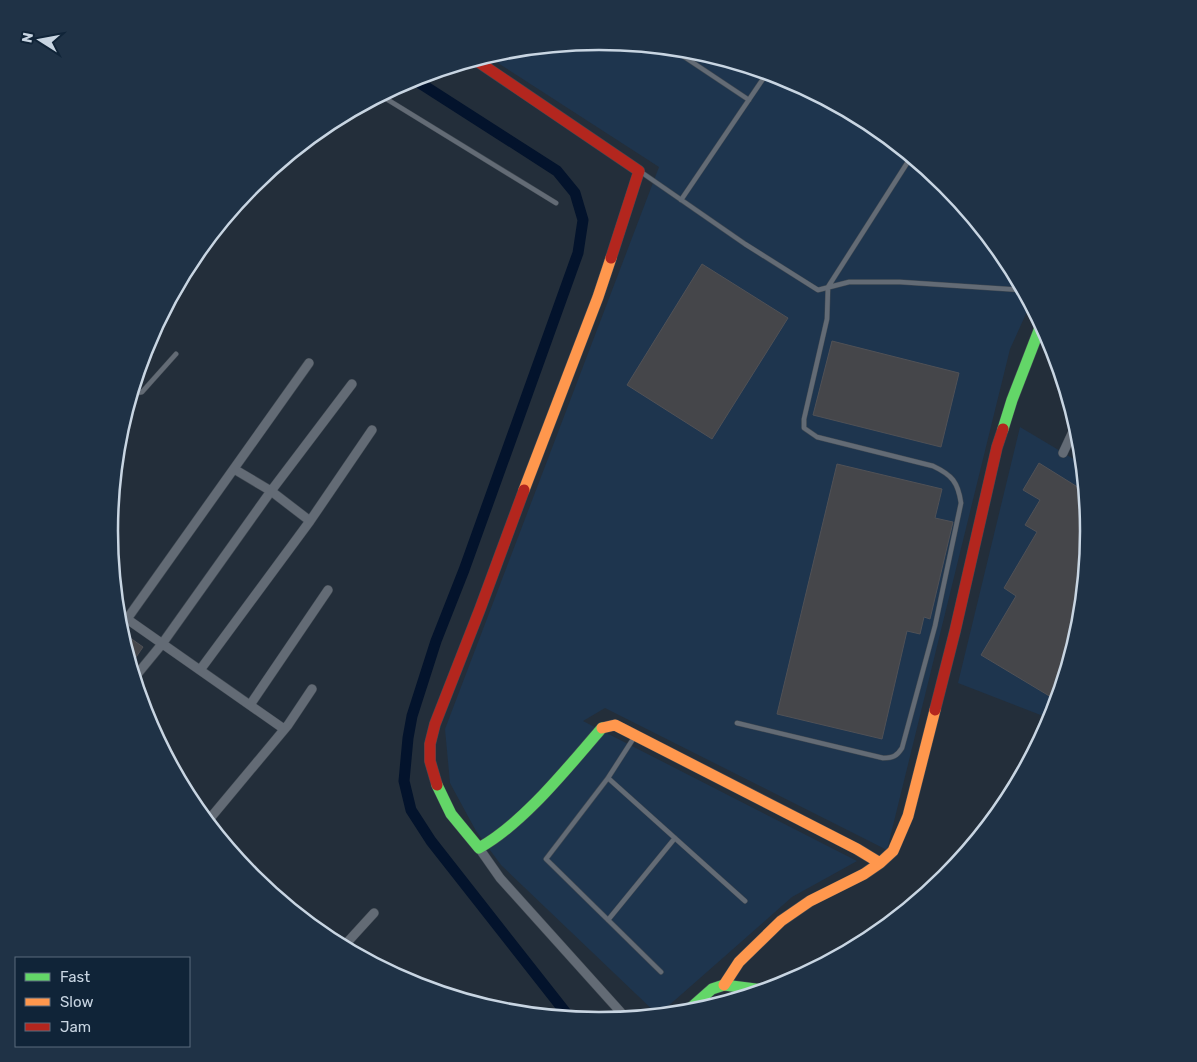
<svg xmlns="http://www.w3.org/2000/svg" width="1197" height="1062" font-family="Rubik,sans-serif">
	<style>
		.built { fill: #1e354e }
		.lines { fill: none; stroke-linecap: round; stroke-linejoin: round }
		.canal { stroke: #03132c; stroke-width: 11 }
		.building { fill: #45464a; stroke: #505156 }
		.lane-casing { stroke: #404952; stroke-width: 5.5 }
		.street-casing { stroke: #404952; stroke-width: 10 }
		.fast-casing { stroke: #404952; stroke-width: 12 }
		.slow-casing { stroke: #404952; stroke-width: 12 }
		.jam-casing { stroke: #404952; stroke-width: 12 }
		.lane { stroke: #636b75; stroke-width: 4.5 }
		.street { stroke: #636b75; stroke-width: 9 }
		.fast { stroke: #63d668; stroke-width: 11 }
		.slow { stroke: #ff974d; stroke-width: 11 }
		.jam { stroke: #b3261e; stroke-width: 11 }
		.rim { fill: none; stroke: #c8d5e2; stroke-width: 2.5 }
	</style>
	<rect width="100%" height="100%" fill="#232e3a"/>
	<path class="built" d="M 599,41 L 694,51 L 786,79 L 871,124 L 945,185 L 1006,259 L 1030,305 L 1010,349 L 887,850 L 605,708 L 583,721 L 857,861 L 792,897 L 658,1015 L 501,865 L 476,831 L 450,783 L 445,729 L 659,167 L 487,56 L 503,51 Z
		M 1020,427 L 1082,464 L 1088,531 L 1079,627 L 1051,719 L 958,683 Z"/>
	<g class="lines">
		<path class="canal" d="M 412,78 L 557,171 L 575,193 L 583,220 L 578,253 L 464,570 L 436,641 L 412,716 L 408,738 L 404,781 L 411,810 L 431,841 L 570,1018"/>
	</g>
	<path class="building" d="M 702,264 L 788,318 L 712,439 L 627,385 Z
		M 832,341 L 959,373 L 941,447 L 813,415 Z
		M 1039,463 L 1084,491 L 1088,531 L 1079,627 L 1056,700 L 981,655 L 1016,596 L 1004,588 L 1037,532 L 1025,525 L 1040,500 L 1023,490 Z
		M 837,464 L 942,489 L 935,518 L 953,522 L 930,619 L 924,617 L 920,634 L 907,631 L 882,739 L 777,714 Z
		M 119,630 L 143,647 L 130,666 Z"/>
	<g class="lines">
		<defs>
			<path id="lane" d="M 671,48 L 749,100
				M 380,95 L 556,203
				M 641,172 L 745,244 L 818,290 L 849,282 L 900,282 L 1022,290
				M 681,200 L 767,73
				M 131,394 L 142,392 L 176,354
				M 737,723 L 883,758 C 893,758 897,756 902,748 L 935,626 L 961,503 C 958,482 952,475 933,466 L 817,437 L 804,428 L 804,419 L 827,319 L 828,287 L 911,157
				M 635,736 L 608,778 L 546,859 L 661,972
				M 608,778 L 745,901
				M 608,920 L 675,838"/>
			<path id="street" d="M 1063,453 L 1076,425
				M 234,469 L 271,491 L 310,521
				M 200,670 L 310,521 L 372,430
				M 134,678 L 162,644 L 271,491 L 352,384
				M 250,705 L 328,590
				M 284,729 L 127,619 L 309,363
				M 207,822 L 288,725 L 312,689
				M 479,848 L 500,878 L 626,1018
				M 283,903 L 344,946
				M 343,947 L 374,913"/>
			<path id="fast" d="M 1003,429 L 1012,400 L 1041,325
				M 437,785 L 451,814 L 479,848 C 524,823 568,767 602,728
				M 686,1012 L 712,989 L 724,985 L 764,990"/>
			<path id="slow" d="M 524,490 L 598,297 L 611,258
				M 602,728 L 615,725 L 857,849 L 880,863
				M 724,985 L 739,962 L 781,921 L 810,901 L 864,874 L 880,863 L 893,851 L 908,816 L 935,710"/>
			<path id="jam" d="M 474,59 L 639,171 L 611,258
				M 935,710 L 955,631 L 997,447 L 1003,429
				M 437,785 L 430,761 L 430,744 L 435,724 L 480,609 L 524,490"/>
		</defs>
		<use href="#lane" class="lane-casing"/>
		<use href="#street" class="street-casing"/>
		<use href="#fast" class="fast-casing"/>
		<use href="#slow" class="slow-casing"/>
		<use href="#jam" class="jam-casing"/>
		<use href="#lane" class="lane"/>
		<use href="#street" class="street"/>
		<use href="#fast" class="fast"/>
		<use href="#slow" class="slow"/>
		<use href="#jam" class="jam"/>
	</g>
	<path d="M0 0H1197V1062H0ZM118 531a481 481 0 1 1 962 0a481 481 0 1 1-962 0Z" fill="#1f3246" fill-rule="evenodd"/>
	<path class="rim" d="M118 531a481 481 0 1 1 962 0a481 481 0 1 1-962 0Z"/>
	<rect x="15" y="957" width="175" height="90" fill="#102438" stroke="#5a6b7c"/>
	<rect x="25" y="973" width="25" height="8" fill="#63d668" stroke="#5a6b7c"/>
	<text x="60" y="982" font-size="15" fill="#c8d5e2">Fast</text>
	<rect x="25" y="998" width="25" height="8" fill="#ff974d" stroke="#5a6b7c"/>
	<text x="60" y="1007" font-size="15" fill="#c8d5e2">Slow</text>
	<rect x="25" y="1023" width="25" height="8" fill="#b3261e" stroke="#5a6b7c"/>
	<text x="60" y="1032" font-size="15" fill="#c8d5e2">Jam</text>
	<g transform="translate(40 40) rotate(281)" stroke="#102438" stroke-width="4" paint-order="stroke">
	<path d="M0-4L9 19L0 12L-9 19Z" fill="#c8d5e2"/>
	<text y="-8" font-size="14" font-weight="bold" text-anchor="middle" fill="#c8d5e2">N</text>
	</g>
</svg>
